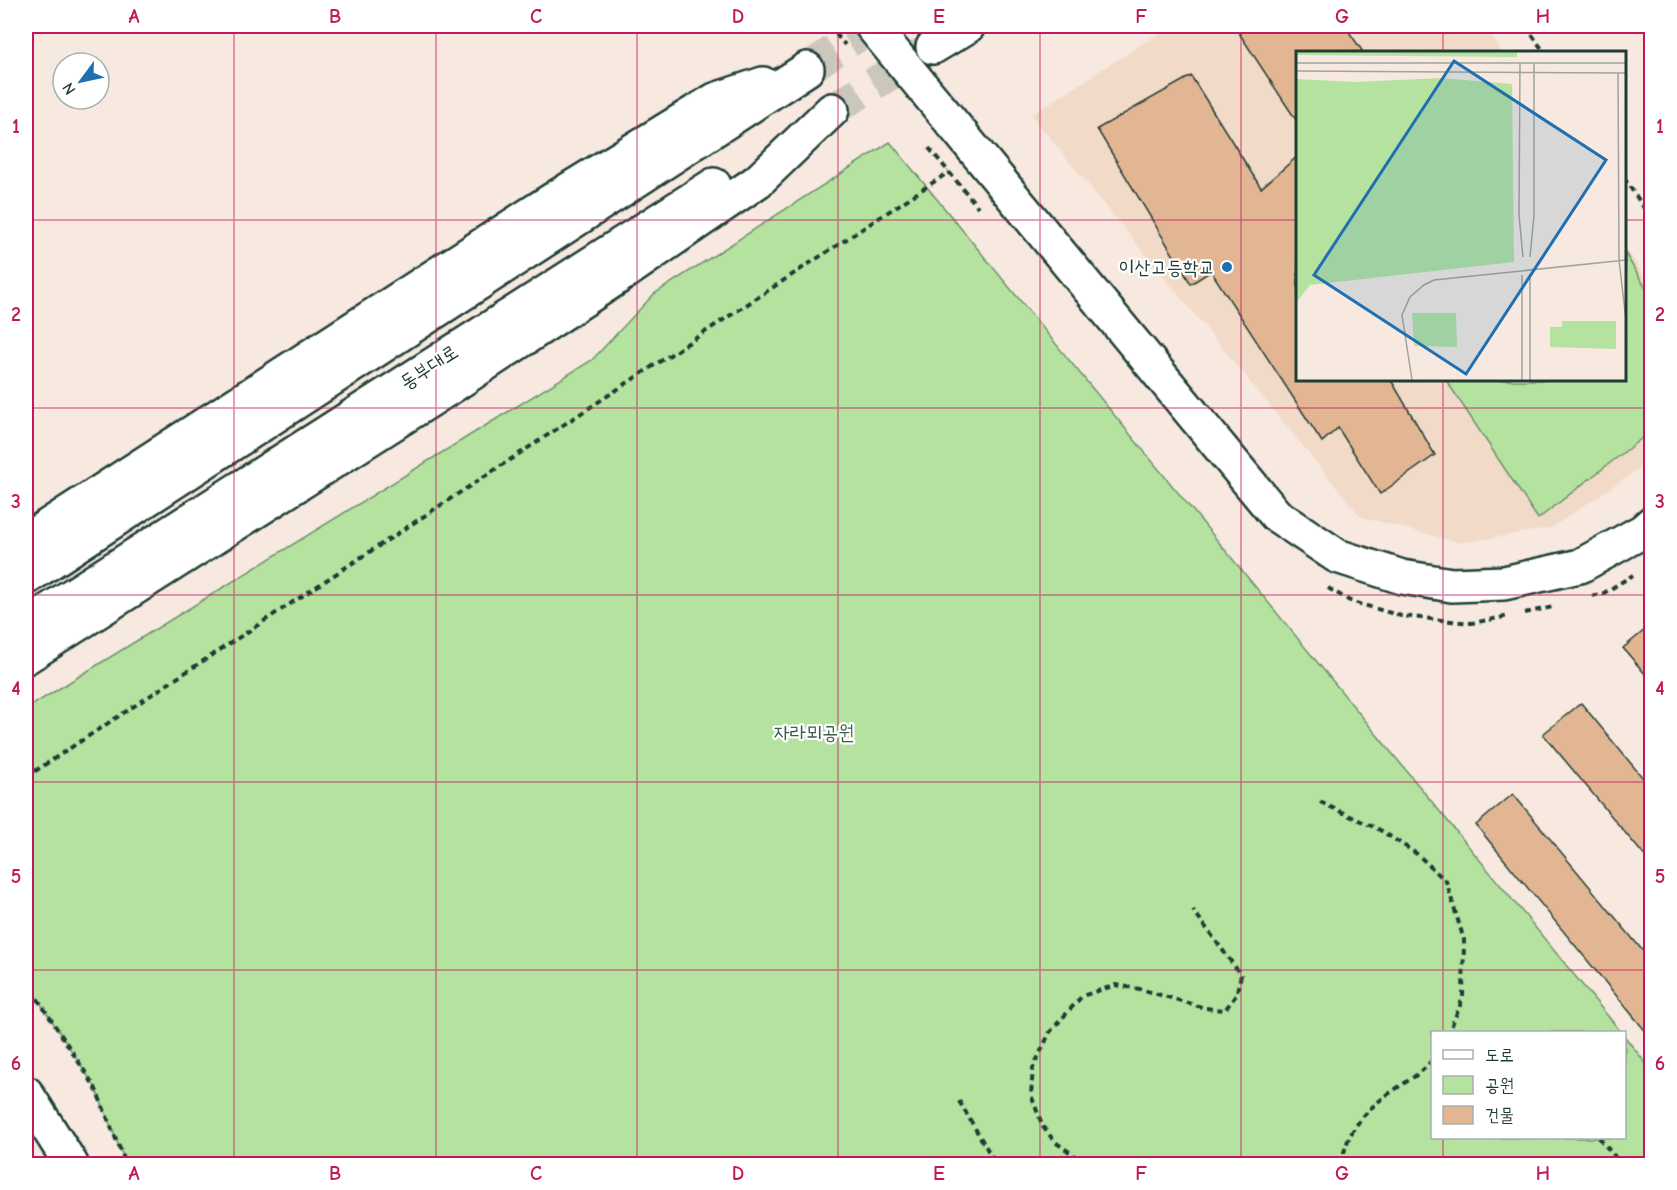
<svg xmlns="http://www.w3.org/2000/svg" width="1677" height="1190" font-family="'Comic Neue','Poor Story',sans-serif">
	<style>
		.built { fill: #f1dac8 }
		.green { fill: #b6e2a0; stroke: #6a906a; stroke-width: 1.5 }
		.building { fill: #e3b693; stroke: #1f3d34; stroke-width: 1.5 }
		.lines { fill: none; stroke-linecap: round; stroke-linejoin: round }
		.highway-tunnel { stroke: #ccc7bd; stroke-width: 33; stroke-dasharray: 33 16; stroke-linecap: butt }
		.secondary-casing { stroke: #1f3d34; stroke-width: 38 }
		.highway-casing { stroke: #1f3d34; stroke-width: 38 }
		.path { stroke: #1f3d34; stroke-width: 4; stroke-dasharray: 6 4.5; stroke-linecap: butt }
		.secondary { stroke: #fff; stroke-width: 33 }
		.highway { stroke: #fff; stroke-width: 33 }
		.grid { fill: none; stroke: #c2185b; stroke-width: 1.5; stroke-opacity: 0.55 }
		.poi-dot { fill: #1f6fb2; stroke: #fff; stroke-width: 2 }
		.labels { text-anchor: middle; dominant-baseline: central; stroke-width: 4.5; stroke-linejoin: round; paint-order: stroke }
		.poi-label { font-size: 20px; fill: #1f3d34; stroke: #fff; text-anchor: end }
		.street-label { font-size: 20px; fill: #1f3d34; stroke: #fff }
		.park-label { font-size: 20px; fill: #3d5e4a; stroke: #fff }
		.inset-road { fill: none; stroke: #a1a49b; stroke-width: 1.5 }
		.view { fill: #1f6fb2; fill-opacity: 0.15; stroke: #1f6fb2; stroke-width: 3 }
		.inset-edge { fill: none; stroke: #1f3d34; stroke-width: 3 }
		.neatline { fill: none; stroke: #c2185b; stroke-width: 2 }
		.grid-label { font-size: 20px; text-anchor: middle; font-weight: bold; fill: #c2185b }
	</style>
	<rect width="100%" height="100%" fill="#f7e9df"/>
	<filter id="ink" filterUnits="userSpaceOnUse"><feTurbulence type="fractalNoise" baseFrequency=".0167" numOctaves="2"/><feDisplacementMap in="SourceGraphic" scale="12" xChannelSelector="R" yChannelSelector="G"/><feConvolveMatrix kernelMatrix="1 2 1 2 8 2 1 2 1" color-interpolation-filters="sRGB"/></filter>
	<g filter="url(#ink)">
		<path class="built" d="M 1170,26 L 1485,26 L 1502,52 L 1298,52 L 1298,380 L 1624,380 L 1625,246 L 1651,288 L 1651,455 L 1640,468 L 1551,528 L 1461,543 L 1361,517 L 1031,115 Z"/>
		<path class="green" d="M 890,142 L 1621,1032 L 1432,1032 L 1432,1138 L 1624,1138 L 1625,1037 L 1651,1070 L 1651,1164 L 126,1164 L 95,1087 L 26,981 L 26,709 L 592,360 L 654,294 Z
			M 1625,253 L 1651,297 L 1651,431 L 1538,519 L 1446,380 L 1624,380 Z"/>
		<path class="building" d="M 1252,26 L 1345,26 L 1363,52 L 1298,52 L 1298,123 L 1239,33 Z
			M 1191,76 L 1261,188 L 1298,156 L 1298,380 L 1391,380 L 1435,455 L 1380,494 L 1338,428 L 1322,442 L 1211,271 L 1191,284 L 1097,129 Z
			M 1652,624 L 1652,682 L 1623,648 Z
			M 1581,703 L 1652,789 L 1652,865 L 1543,734 Z
			M 1513,794 L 1652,962 L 1652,1039 L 1476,825 Z"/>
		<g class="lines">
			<path class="highway-tunnel" d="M 807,69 L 872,26
				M 832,110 L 933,47"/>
			<defs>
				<path id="secondary" d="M 872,26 L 1276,515 L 1337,556 L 1402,577 L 1452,585 L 1504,583 L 1580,566 L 1643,531 L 1652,523
					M 26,1093 L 71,1164"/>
				<path id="highway" d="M 933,47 L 968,26
					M 26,540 L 560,195 L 715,100 L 763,84
					M 26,578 L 807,69
					M 26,625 L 714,185
					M 26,657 L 449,388 L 615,279 L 758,181 L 832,110"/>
			</defs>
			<use href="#secondary" class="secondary-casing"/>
			<use href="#highway" class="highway-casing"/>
			<path class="path" d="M 829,26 L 845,45
				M 1526,26 L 1544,52
				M 929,148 L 978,207
				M 1624,178 L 1652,220
				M 1328,588 L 1350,601 L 1401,616 L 1472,623 L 1509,616
				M 1592,596 L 1604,593 L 1633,575
				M 1525,613 L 1553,607
				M 26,777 L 949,172
				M 1320,802 L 1380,830 L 1417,854 L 1446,881 L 1464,940 L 1463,998 L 1449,1032
				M 26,981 L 95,1087 L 126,1164
				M 959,1101 L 996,1164
				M 1599,1138 L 1621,1164
				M 1087,1164 L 1055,1142 L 1043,1127 L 1031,1095 L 1033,1068 L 1050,1032 L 1082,996 L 1116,985 L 1140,989 L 1205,1008 L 1225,1010 L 1236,995 L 1241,975 L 1193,910
				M 1342,1164 C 1346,1127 1371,1105 1400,1086 C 1412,1078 1424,1071 1432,1060"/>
			<use href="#secondary" class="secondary"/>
			<use href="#highway" class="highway"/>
		</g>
	</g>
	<path class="grid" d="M 234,26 L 234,1164M 436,26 L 436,1164M 637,26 L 637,1164M 838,26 L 838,1164M 1040,26 L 1040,1164M 1241,26 L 1241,1164M 1443,26 L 1443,52M 26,220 L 1298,220M 1624,220 L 1652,220M 1443,380 L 1443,1032M 26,408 L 1652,408M 26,595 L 1652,595M 26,782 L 1652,782M 26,970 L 1652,970M 1443,1138 L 1443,1164"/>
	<circle class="poi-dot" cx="1227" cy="267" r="6"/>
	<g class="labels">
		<g class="poi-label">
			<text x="1215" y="267">이산고등학교</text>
		</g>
		<g class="street-label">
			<text transform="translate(429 367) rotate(-33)">동부대로</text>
		</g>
		<g class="park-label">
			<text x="814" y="732">자라뫼공원</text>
		</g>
	</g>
	<g transform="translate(1296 51)">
		<rect width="330" height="330" fill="#f7e9df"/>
		<path d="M 0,1 L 221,1 L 221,6 L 0,4 ZM 145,27 L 216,33 L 218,211 L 14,234 L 0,252 L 0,28 L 60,31 ZM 116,262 L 160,262 L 161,296 L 118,295 ZM 266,270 L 320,270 L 320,298 L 254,296 L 254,276 L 266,276 Z" fill="#b6e2a0"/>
		<path class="inset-road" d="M 0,12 L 330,12M 224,12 L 223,164 L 227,206M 0,20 L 330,22M 322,22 L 323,209 L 330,269M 234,206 L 238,164 L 238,12M 234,223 L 234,329M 116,329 L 106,264 L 114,246 L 128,234 L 138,229 L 330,209M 226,329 L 226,224"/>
		<path class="view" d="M 158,10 L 310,109 L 170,323 L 18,224 Z"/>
		<rect width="330" height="330" class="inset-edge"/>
	</g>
	<rect width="1677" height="1190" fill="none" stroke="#fff" stroke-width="66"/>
	<rect x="1431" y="1031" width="195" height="108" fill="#ffffff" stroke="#a5b1ae" stroke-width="1.5"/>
	<rect x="1443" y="1050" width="30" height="9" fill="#ffffff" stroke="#a5b1ae" stroke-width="1.5"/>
	<text x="1485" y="1061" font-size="18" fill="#1f3d34">도로</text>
	<rect x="1443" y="1076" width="30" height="18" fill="#b6e2a0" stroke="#a5b1ae" stroke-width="1.5"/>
	<text x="1485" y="1091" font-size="18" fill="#1f3d34">공원</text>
	<rect x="1443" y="1106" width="30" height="18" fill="#e3b693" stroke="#a5b1ae" stroke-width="1.5"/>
	<text x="1485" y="1121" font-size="18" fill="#1f3d34">건물</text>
	<g transform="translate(81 81) rotate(237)"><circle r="28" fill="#ffffff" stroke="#a5b1ae" stroke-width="1.5"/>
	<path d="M0-4.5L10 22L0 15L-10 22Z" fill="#1f6fb2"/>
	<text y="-9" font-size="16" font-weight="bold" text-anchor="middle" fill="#1f3d34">N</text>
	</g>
	<rect x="33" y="33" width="1611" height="1124" class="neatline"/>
	<g class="grid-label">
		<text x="134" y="23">A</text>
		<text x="335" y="23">B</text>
		<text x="536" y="23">C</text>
		<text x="738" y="23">D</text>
		<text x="939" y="23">E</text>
		<text x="1141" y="23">F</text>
		<text x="1342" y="23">G</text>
		<text x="1543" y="23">H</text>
		<text x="16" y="133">1</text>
		<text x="1660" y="133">1</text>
		<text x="16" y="321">2</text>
		<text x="1660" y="321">2</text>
		<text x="16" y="508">3</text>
		<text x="1660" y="508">3</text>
		<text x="16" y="695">4</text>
		<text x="1660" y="695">4</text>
		<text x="16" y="883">5</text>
		<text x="1660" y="883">5</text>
		<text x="16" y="1070">6</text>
		<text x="1660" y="1070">6</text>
		<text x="134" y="1180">A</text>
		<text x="335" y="1180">B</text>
		<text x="536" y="1180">C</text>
		<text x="738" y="1180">D</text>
		<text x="939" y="1180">E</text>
		<text x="1141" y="1180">F</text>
		<text x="1342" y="1180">G</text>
		<text x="1543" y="1180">H</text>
	</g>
</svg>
